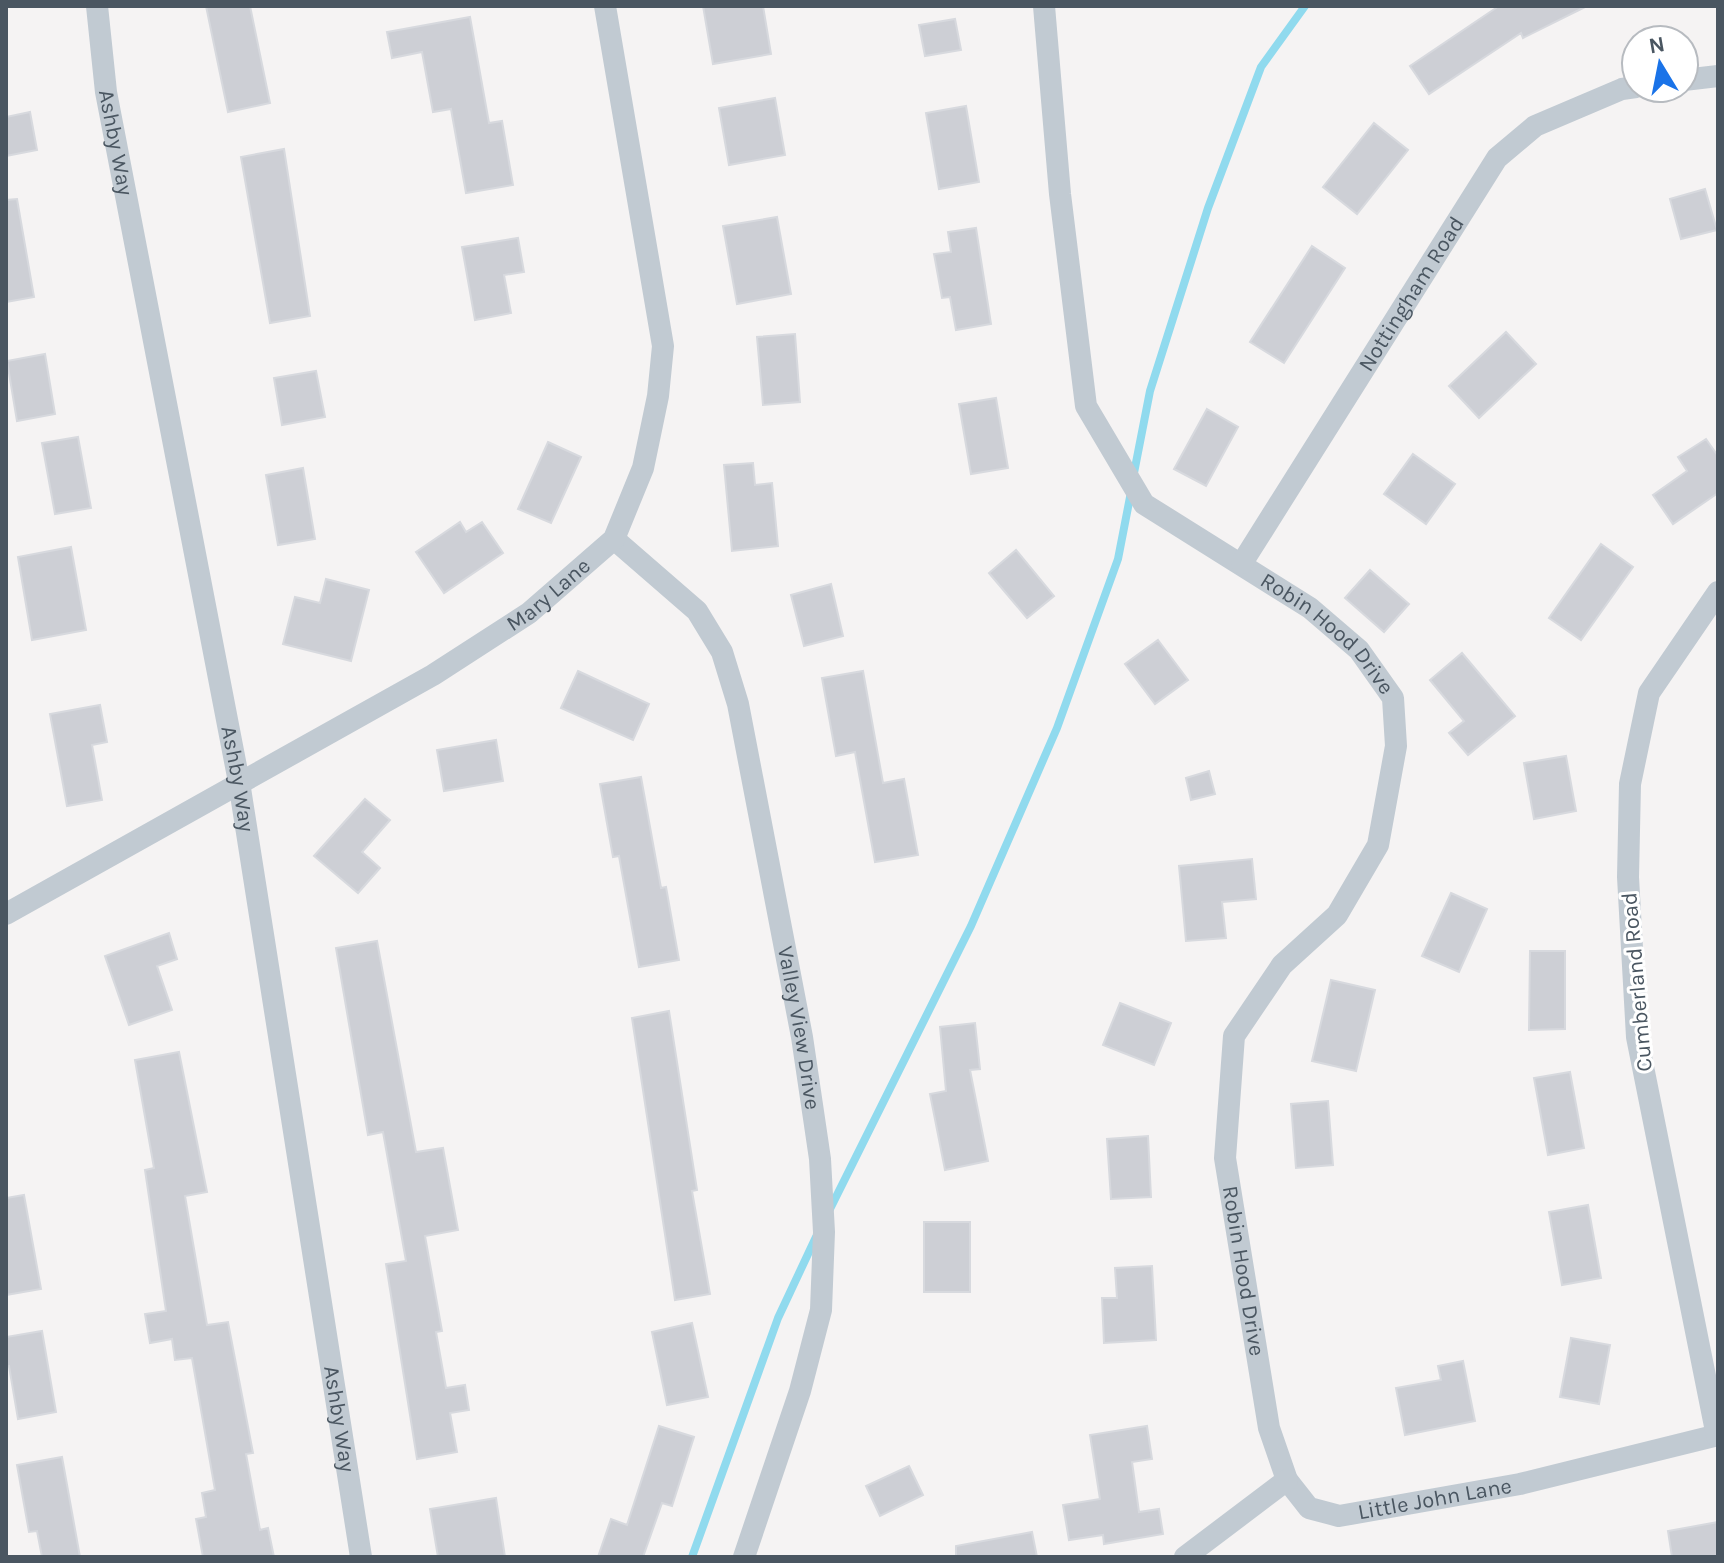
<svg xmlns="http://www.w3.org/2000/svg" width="1724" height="1563" font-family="Karla,sans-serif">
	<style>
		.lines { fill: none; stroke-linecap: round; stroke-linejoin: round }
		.stream { stroke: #90daee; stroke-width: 8 }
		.building { fill: #cdcfd5; stroke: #d7d9de; stroke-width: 2 }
		.minor { stroke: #c1cad2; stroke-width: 22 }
		.labels { text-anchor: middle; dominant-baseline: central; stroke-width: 6; stroke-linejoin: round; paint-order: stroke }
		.street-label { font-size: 22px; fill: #4a5661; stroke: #fff }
	</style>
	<rect width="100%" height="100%" fill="#f5f3f3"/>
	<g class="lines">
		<path class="stream" d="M 1133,478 L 1150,391 L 1208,208 L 1261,67 L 1305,6
			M 829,1211 L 971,926 L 1057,728 L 1118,559 L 1131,492
			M 692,1557 L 778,1318 L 816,1237"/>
	</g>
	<path class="building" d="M 206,6 L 250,6 L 270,103 L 228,112 Z
		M 703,6 L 763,6 L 771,54 L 713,64 Z
		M 1499,6 L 1587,6 L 1523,38 L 1521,33 L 1429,94 L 1410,66 Z
		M 470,17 L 489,123 L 502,121 L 513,185 L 466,193 L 451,109 L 433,112 L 422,52 L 392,58 L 387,32 Z
		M 955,19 L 961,50 L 925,56 L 919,25 Z
		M 775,98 L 785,155 L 729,165 L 719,108 Z
		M 966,106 L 979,182 L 939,189 L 926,113 Z
		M 30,112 L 37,150 L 6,156 L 6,117 Z
		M 1374,123 L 1408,150 L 1357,214 L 1323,187 Z
		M 284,149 L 310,316 L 270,323 L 241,157 Z
		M 1705,189 L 1717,230 L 1681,239 L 1670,199 Z
		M 17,199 L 34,297 L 6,302 L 6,200 Z
		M 777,217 L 791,294 L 737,304 L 723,226 Z
		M 976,228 L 991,324 L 956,330 L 950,297 L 942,298 L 934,254 L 951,252 L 948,232 Z
		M 518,238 L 524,272 L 504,275 L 511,313 L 475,320 L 462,247 Z
		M 1312,246 L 1345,268 L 1284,363 L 1250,342 Z
		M 1506,332 L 1536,364 L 1479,418 L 1449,386 Z
		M 795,334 L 800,402 L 763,405 L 757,337 Z
		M 45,354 L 55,414 L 17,421 L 7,361 Z
		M 316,371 L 325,417 L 282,425 L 274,378 Z
		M 996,398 L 1008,468 L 971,474 L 959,404 Z
		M 1207,409 L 1238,427 L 1206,486 L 1174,469 Z
		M 78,437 L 91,508 L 55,514 L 42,443 Z
		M 1706,439 L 1718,456 L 1718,493 L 1673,524 L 1653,495 L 1687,471 L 1678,457 Z
		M 548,442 L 581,457 L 551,523 L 518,509 Z
		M 1413,454 L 1455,484 L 1426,524 L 1384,494 Z
		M 753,463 L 755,485 L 772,483 L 778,546 L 732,551 L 724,465 Z
		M 303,468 L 315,539 L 278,545 L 266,475 Z
		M 460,522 L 466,532 L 482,522 L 503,553 L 444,593 L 416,552 Z
		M 1601,544 L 1633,567 L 1581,640 L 1549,618 Z
		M 71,547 L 86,630 L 32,640 L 18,557 Z
		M 1016,550 L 1054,596 L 1027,618 L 989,573 Z
		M 1370,570 L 1409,604 L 1384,632 L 1345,598 Z
		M 326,579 L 369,590 L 351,661 L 283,644 L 295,597 L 320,603 Z
		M 831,584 L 843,636 L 804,646 L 791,595 Z
		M 1158,640 L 1188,680 L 1155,704 L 1125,664 Z
		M 1462,653 L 1515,716 L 1468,755 L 1449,733 L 1464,721 L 1430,680 Z
		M 578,671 L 649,704 L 633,740 L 561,708 Z
		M 863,671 L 883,783 L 904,779 L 918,855 L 875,862 L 855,752 L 836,756 L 822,678 Z
		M 100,705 L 107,742 L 92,745 L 102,800 L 67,806 L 50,714 Z
		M 496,740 L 503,781 L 444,791 L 437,750 Z
		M 1566,756 L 1576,811 L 1534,819 L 1524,763 Z
		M 1209,771 L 1215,794 L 1191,800 L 1186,778 Z
		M 641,777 L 661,888 L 666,887 L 679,960 L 639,967 L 619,856 L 613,857 L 600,784 Z
		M 365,799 L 390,820 L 362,852 L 380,868 L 358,893 L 314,856 Z
		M 1252,859 L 1256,899 L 1222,902 L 1226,938 L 1186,941 L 1179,866 Z
		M 1451,893 L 1487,909 L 1459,972 L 1422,956 Z
		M 169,933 L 177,959 L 157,966 L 172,1010 L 129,1025 L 105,956 Z
		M 377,941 L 416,1152 L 443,1148 L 458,1230 L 425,1236 L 442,1331 L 436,1332 L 446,1388 L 465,1385 L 469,1410 L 450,1413 L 457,1452 L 417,1459 L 386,1264 L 406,1261 L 383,1132 L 368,1135 L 336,948 Z
		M 1530,951 L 1565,951 L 1565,1029 L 1529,1030 Z
		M 1331,980 L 1375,990 L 1356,1071 L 1312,1061 Z
		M 1120,1003 L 1171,1023 L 1154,1065 L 1103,1045 Z
		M 669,1011 L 697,1190 L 692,1191 L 710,1294 L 675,1300 L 632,1018 Z
		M 975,1023 L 980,1069 L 970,1070 L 988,1161 L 945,1170 L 930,1094 L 946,1091 L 940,1027 Z
		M 179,1052 L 207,1192 L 185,1196 L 207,1325 L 228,1322 L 253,1453 L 246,1454 L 260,1530 L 268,1528 L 274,1557 L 203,1557 L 196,1519 L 206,1517 L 202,1493 L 215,1490 L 192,1358 L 175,1360 L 172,1339 L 150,1343 L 145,1314 L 166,1311 L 145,1170 L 154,1168 L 135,1060 Z
		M 1570,1072 L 1584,1148 L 1548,1155 L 1534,1078 Z
		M 1328,1101 L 1333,1165 L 1296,1168 L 1291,1104 Z
		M 1148,1136 L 1151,1197 L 1111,1199 L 1107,1139 Z
		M 24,1195 L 41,1289 L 6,1295 L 6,1198 Z
		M 1588,1205 L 1601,1278 L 1562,1285 L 1549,1212 Z
		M 924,1222 L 970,1222 L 970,1292 L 924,1292 Z
		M 1152,1266 L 1156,1340 L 1104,1343 L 1102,1298 L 1117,1298 L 1115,1268 Z
		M 692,1323 L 708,1397 L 667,1405 L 652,1332 Z
		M 42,1331 L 56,1412 L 18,1419 L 9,1366 L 6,1367 L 6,1337 Z
		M 1571,1338 L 1610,1345 L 1599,1404 L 1560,1397 Z
		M 1463,1361 L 1475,1421 L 1405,1435 L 1396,1388 L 1441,1380 L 1438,1366 Z
		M 659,1426 L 694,1437 L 672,1506 L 662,1503 L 643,1557 L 598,1557 L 611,1519 L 627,1525 Z
		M 1147,1426 L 1152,1459 L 1132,1462 L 1139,1512 L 1159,1509 L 1163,1534 L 1104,1544 L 1103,1535 L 1069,1540 L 1063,1505 L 1100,1499 L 1090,1435 Z
		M 62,1457 L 80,1557 L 42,1557 L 37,1531 L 29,1532 L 17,1465 Z
		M 909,1466 L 923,1495 L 880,1516 L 866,1486 Z
		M 496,1498 L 505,1557 L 438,1557 L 430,1509 Z
		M 1718,1522 L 1718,1557 L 1672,1557 L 1668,1531 Z
		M 1032,1532 L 1037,1557 L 956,1557 L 956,1546 Z"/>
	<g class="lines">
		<g class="minor">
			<path id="s1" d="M 97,6 L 106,92 L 239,782 L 361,1557"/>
			<path id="s2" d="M 1044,6 L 1060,194 L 1086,406 L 1144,504 L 1310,608 L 1359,650 L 1393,698 L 1396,746 L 1378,845 L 1337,915 L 1282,965 L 1234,1036 L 1225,1158 L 1269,1428 L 1287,1480 L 1309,1508 L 1339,1516 L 1520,1484 L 1718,1435"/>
			<path d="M 1684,80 L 1718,76"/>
			<path id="s3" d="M 614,539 L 697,611 L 722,652 L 738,704 L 802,1037 L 820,1159 L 824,1232 L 821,1310 L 800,1391 L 744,1557"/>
			<path id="s4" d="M 1242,563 L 1497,158 L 1535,126 L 1622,89 L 1636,87"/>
			<path id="s5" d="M 6,914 L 433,675 L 529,613 L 614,539 L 643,468 L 658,396 L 663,346 L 605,6"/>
			<path d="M 1717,1436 L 1637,1037 L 1628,877 L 1630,784 L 1649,693 L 1718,592"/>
			<path d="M 1185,1557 L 1287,1480"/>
		</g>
	</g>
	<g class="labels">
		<g class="street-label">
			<text stroke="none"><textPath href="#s1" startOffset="138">Ashby Way</textPath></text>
			<text stroke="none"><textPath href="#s4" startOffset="318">Nottingham Road</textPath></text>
			<text stroke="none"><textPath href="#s5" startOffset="630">Mary Lane</textPath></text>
			<text stroke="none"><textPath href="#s2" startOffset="742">Robin Hood Drive</textPath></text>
			<text stroke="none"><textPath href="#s1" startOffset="786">Ashby Way</textPath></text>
			<text transform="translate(1637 982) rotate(-95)">Cumberland Road</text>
			<text stroke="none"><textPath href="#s3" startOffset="542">Valley View Drive</textPath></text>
			<text stroke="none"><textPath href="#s2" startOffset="1462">Robin Hood Drive</textPath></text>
			<text stroke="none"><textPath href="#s1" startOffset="1434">Ashby Way</textPath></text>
			<text stroke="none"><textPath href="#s2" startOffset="1840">Little John Lane</textPath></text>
		</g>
	</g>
	<rect width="1724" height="1563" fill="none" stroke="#4a5661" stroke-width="16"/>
	<g transform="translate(1660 64) rotate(350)"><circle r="38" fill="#ffffff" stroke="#b7bbc0" stroke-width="2"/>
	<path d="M0-6L14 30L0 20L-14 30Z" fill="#1a73e8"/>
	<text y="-12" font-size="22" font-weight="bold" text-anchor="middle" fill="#4a5661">N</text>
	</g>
</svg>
